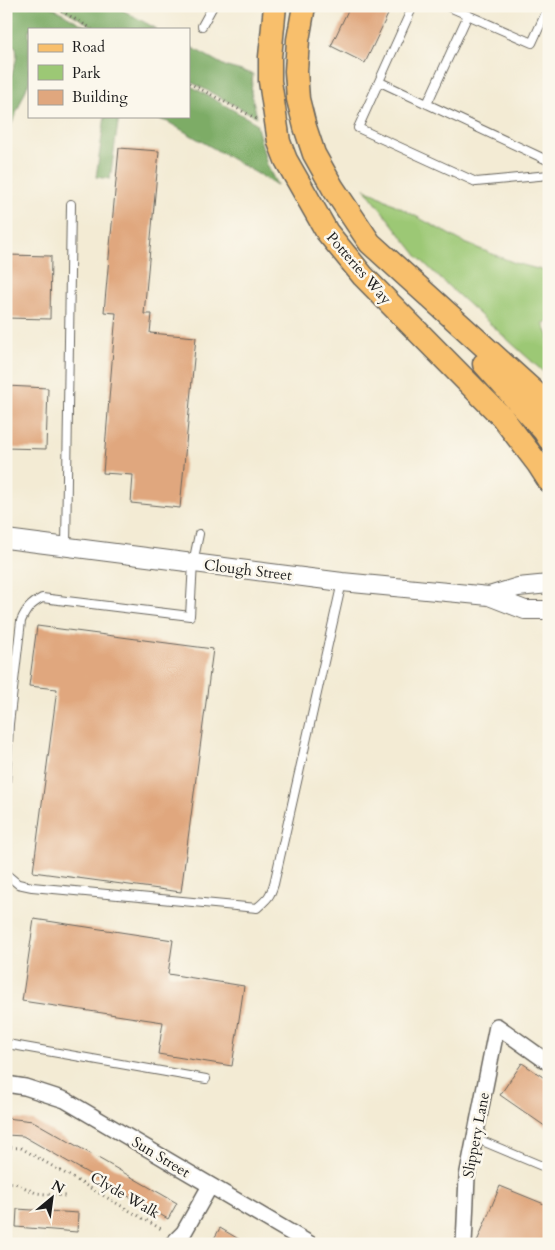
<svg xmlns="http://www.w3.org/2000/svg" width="555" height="1250" font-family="Cardo,serif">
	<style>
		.green { fill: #9cc875; stroke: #5c7248 }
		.forest { fill: #7dac66; stroke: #4c6441 }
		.building { fill: #e0a77e }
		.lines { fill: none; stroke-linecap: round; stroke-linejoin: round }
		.service-casing { stroke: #67645c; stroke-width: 10 }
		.minor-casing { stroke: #67645c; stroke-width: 18 }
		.tertiary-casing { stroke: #67645c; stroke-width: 20 }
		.primary-casing { stroke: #67645c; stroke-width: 25 }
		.path { stroke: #67645c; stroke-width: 3; stroke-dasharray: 1 4; stroke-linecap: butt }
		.service { stroke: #fff; stroke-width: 8 }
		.minor { stroke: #fff; stroke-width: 15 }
		.tertiary { stroke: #fff; stroke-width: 18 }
		.primary { stroke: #f8bf6c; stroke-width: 22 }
		.labels { text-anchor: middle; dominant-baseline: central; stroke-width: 5; stroke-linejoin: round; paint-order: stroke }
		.street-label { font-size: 15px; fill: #1c1c1c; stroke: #fbf7ec }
	</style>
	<rect width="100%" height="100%" fill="#fbf7ec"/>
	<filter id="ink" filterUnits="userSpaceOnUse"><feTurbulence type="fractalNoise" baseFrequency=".02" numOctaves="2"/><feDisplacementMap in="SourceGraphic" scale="10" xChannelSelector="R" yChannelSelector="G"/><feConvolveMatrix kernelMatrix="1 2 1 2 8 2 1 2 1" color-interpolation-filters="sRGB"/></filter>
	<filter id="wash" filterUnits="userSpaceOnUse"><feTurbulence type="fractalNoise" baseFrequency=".0096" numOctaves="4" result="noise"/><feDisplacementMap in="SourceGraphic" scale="20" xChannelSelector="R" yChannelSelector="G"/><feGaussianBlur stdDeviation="1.12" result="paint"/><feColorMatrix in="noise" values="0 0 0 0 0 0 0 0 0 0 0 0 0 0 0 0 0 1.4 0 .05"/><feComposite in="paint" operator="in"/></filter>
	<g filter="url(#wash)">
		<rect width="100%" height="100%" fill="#f3ebd4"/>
		<path class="green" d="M 364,188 L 465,243 L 515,263 L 549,272 L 549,322 L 543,324 L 549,336 L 549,377 L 446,284 L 418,257 Z"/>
		<path class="forest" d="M 6,6 L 50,6 L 90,29 L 29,29 L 29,82 L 6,138 L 6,94 L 17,57 L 16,47 L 6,42 Z
			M 58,6 L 115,6 L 157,29 L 97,29 Z
			M 189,46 L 227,67 L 253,74 L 251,92 L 257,117 L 189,81 Z
			M 189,85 L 256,123 L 267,165 L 277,185 L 168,122 L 149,116 L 189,116 Z
			M 105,116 L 119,116 L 110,179 L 96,177 Z"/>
		<g id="blocks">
			<path class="building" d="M 350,6 L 392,6 L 365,63 L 331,46 Z
				M 119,148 L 159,151 L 144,314 L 152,314 L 150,333 L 196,337 L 180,508 L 131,503 L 133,475 L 103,473 L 116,313 L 104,312 Z
				M 6,255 L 51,256 L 50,319 L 6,318 Z
				M 6,386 L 48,388 L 46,449 L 6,448 Z
				M 37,626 L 213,649 L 181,892 L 33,872 L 57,689 L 29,686 Z
				M 34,919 L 173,940 L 168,974 L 244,986 L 232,1066 L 158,1054 L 163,1022 L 22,1001 Z
				M 522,1063 L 549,1081 L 549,1129 L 500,1095 Z
				M 6,1118 L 33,1121 L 177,1203 L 168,1219 L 23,1136 L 6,1135 Z
				M 500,1186 L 549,1206 L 549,1244 L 476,1244 Z
				M 17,1209 L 78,1213 L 77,1232 L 16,1227 Z
				M 220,1228 L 247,1244 L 211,1244 Z"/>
		</g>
	</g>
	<g filter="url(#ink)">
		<use href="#blocks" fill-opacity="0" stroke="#67645c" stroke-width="1"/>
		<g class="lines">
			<defs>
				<path id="service" d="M 413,6 L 358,128 L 476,182 L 549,175
					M 447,6 L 532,43 L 549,6
					M 202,26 L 213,6
					M 380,82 L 549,161
					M 427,104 L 468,15
					M 66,547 L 71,204
					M 6,783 L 9,724 L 21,621 C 26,609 31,604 42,598 L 190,616 L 193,563 L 199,534
					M 6,874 L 18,884 L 32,887 L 257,908 C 267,899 270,897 274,884 L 342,582
					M 6,1046 L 7,1044 L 206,1079
					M 475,1138 L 549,1169"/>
				<path id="minor" d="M 6,1084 L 25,1087 L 65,1100 L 310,1244
					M 172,1244 L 184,1232 L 210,1186
					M 464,1244 L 467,1177 L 497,1026 L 549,1063"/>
				<path id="tertiary" d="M 6,539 L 342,582 L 489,596 L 525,610 L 549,610
					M 489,596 L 518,587 L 549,584"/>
				<path id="primary" d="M 275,6 L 270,57 L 270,81 L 279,142 L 286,160 L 327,232 L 363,276 L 502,417 L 538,464 L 549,481
					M 304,6 L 298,40 L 296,71 L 298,99 L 305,127 L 314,154 L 333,188 L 370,243 L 549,405
					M 484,364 L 544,431 L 549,439"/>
			</defs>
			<use href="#service" class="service-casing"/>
			<use href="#minor" class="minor-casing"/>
			<use href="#tertiary" class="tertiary-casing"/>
			<use href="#primary" class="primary-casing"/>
			<path class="path" d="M 53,6 L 92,29
				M 189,83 L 257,119
				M 6,1147 L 21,1148 L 163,1230
				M 6,1182 L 15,1183 L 36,1193 L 65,1196"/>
			<use href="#service" class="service"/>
			<use href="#minor" class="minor"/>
			<use href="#tertiary" class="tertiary"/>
			<use href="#primary" class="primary"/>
		</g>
	</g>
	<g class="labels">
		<g class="street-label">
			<text transform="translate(359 268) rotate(49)">Potteries Way</text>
			<text transform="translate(248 570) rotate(7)">Clough Street</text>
			<text transform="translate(476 1135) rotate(-79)">Slippery Lane</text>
			<text transform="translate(161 1157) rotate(31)">Sun Street</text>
			<text transform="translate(125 1195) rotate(30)">Clyde Walk</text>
		</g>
	</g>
	<rect width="555" height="1250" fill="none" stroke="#fbf7ec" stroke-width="25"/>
	<rect x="28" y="28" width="162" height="90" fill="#fbf7ec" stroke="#a29f99"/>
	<rect x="38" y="44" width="25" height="8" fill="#f8bf6c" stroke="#a29f99"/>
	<text x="72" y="52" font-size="15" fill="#1c1c1c">Road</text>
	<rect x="38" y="65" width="25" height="15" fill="#9cc875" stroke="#a29f99"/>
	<text x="72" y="78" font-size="15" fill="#1c1c1c">Park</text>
	<rect x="38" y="90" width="25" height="15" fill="#e0a77e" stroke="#a29f99"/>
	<text x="72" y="102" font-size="15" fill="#1c1c1c">Building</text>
	<g transform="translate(52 1198) rotate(29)" stroke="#fbf7ec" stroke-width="4" paint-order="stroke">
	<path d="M0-4L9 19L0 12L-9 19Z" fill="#1c1c1c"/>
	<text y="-8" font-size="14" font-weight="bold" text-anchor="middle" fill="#1c1c1c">N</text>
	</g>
</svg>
